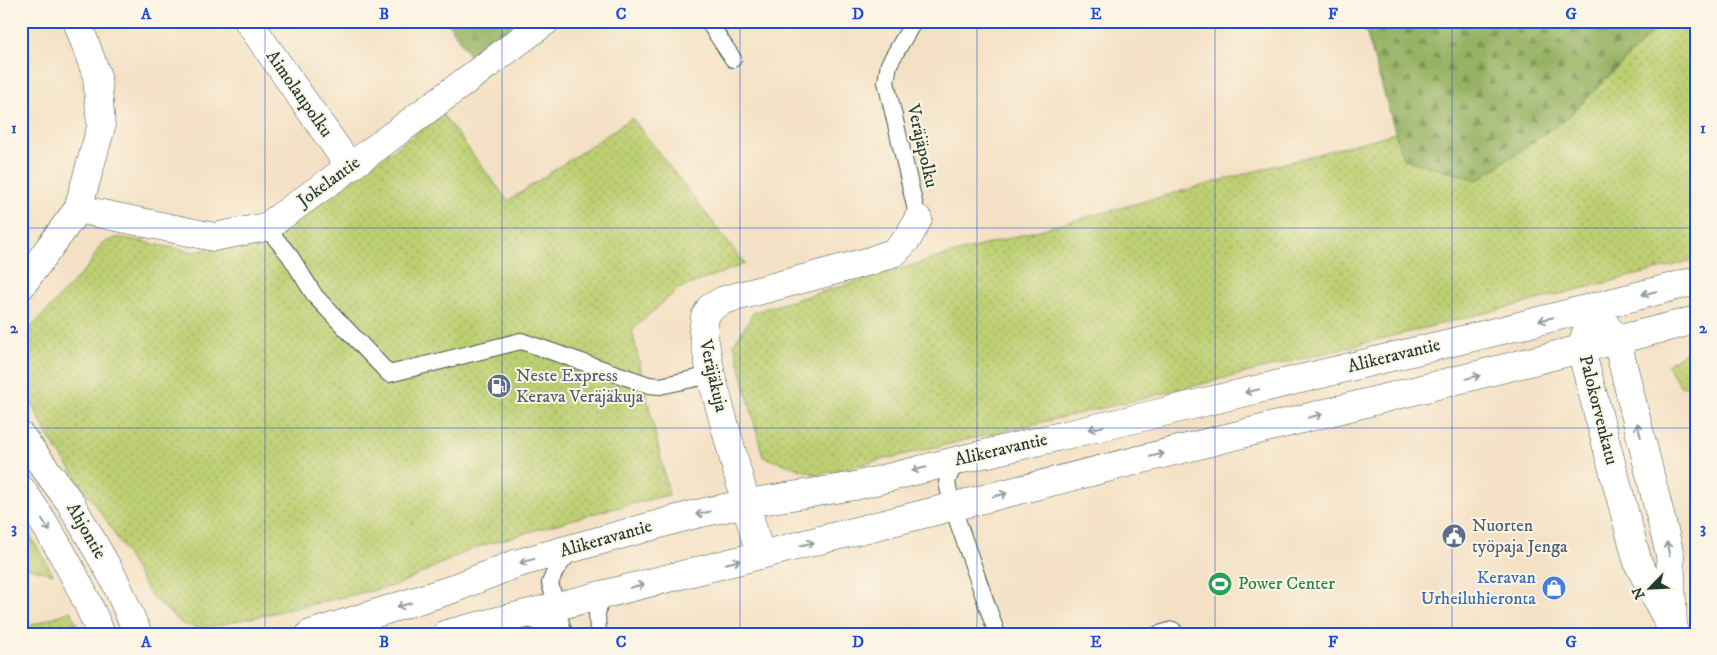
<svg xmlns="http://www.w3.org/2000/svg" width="1717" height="655" font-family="'IM FELL DW Pica',serif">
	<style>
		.grass { fill: url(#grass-dots); stroke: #6e8653 }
		.forest { fill: url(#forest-firs); stroke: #5a784c }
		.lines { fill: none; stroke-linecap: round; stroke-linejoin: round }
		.lane-casing { stroke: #3f564a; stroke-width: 18 }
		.street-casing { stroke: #3f564a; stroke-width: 29 }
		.secondary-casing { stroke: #3f564a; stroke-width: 29 }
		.lane { stroke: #fff; stroke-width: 16 }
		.street { stroke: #fff; stroke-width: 28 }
		.secondary { stroke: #fff; stroke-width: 28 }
		.oneway { stroke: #8f9e9a }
		.grid { fill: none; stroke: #1d4ed8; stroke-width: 1; stroke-opacity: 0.55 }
		.labels { text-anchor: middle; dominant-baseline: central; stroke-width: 4; stroke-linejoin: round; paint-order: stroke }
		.street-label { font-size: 18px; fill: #1f3d34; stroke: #fcf5e5 }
		.service-label { font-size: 18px; fill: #4e5e75; stroke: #fcf5e5; text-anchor: start }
		.shop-label { font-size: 18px; fill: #366cbe; stroke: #fcf5e5; text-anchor: end }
		.leisure-label { font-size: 18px; fill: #27864d; stroke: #fcf5e5; text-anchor: start }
		.neatline { fill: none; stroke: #1d4ed8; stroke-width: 2 }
		.grid-label { font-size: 16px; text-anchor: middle; font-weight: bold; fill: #1d4ed8 }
	</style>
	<defs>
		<pattern id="grass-dots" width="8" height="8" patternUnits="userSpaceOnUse" patternTransform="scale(1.25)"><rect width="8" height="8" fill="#bdcf72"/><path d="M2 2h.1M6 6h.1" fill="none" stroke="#99a95e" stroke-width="1.8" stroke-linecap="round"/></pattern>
		<pattern id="forest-firs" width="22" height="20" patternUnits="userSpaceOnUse" patternTransform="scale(1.25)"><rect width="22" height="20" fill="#96b264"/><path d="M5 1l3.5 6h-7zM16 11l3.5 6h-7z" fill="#7a9253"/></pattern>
	</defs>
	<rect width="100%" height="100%" fill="#fcf5e5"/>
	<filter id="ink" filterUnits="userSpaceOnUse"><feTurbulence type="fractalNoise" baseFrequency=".02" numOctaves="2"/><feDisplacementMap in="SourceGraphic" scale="10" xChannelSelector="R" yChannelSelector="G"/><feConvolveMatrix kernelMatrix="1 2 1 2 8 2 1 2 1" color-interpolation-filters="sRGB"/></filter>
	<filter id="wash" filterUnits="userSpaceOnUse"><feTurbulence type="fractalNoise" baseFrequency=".0096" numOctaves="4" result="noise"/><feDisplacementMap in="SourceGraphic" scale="20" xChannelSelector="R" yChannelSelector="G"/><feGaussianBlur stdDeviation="1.12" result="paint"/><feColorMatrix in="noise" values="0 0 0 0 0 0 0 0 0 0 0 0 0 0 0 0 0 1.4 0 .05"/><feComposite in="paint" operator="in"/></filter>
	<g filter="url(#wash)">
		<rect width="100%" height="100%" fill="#f4e1c5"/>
		<path class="grass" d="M 1663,21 L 1693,21 L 1696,24 L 1696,260 L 1162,394 L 817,475 L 763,457 L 734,344 L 754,312 L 940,257 L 1395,133 L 1403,159 L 1566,119 Z
			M 443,115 L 508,201 L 632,118 L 745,264 L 678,289 L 632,330 L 669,495 L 595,513 L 474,548 L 397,585 L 202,629 L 182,624 L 150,595 L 110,526 L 51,441 L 21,383 L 21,369 L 28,331 L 89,265 L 102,243 L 119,237 L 194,252 L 239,242 L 259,250 L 287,224 Z
			M 1696,345 L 1696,382 L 1681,387 L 1667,365 Z
			M 21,520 L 53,574 L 21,566 Z
			M 71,611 L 81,634 L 21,634 L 21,629 Z"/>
		<path class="forest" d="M 447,21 L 519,21 L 471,58 Z
			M 1363,21 L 1663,21 L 1566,119 L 1478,180 L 1403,159 Z"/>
	</g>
	<g filter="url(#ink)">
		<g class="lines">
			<defs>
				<path id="lane" d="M 708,21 L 733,59
					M 914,21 L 889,64 L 886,82 L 918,219
					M 266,227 L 290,256 L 315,296 L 389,374 L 521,341 L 649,385 L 660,386 L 711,375
					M 963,461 L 951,471 L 947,483 L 953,508 L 997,634
					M 523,617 L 546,625 L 554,634
					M 564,634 L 550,583 L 556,569 L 572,550
					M 598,634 L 597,613 L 602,595
					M 1159,634 L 1173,630"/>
				<path id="street" d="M 248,21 L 350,167
					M 78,209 L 214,237 L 266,227 L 350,167 L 546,21
					M 21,286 L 78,209 L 101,127 L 97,76 L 77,21
					M 1593,307 L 1581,350 L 1638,563 L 1674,633
					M 1603,321 L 1617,341 L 1670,555 L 1673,625
					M 760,555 L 711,375 L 703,331 L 705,317 L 710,308 L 724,300 L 870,261 L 895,252 L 908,238 L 918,219"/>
				<path id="secondary" d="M 21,436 L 70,502 L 115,581 L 138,634
					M 21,489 C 54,535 80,582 101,634
					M 310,634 L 450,590 L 515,564 L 692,515 L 747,503 L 855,486 L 967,458 L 1143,417 L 1507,329 L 1696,281
					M 446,634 L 1696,320"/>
			</defs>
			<use href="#lane" class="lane-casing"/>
			<use href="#street" class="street-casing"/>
			<use href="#secondary" class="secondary-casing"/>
			<use href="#lane" class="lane"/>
			<use href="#street" class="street"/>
			<use href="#secondary" class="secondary"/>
		</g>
		<defs><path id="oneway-shaft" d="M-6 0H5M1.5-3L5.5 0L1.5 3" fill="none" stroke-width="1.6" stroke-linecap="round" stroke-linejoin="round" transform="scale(1.25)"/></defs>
		<g class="oneway">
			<use href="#oneway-shaft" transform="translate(1649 293) rotate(166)"/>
			<use href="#oneway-shaft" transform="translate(1546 319) rotate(166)"/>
			<use href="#oneway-shaft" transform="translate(1473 377) rotate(-14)"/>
			<use href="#oneway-shaft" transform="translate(1252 391) rotate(166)"/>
			<use href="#oneway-shaft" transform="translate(1315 416) rotate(-14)"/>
			<use href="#oneway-shaft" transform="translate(1096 428) rotate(167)"/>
			<use href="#oneway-shaft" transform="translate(1639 430) rotate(-104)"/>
			<use href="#oneway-shaft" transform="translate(1157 455) rotate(-14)"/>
			<use href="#oneway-shaft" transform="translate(919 469) rotate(166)"/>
			<use href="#oneway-shaft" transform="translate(1000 495) rotate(-14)"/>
			<use href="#oneway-shaft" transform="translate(703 513) rotate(168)"/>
			<use href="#oneway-shaft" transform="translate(46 525) rotate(57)"/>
			<use href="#oneway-shaft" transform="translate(807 544) rotate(-14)"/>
			<use href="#oneway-shaft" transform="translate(1668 549) rotate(-102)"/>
			<use href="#oneway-shaft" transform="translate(527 561) rotate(165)"/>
			<use href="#oneway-shaft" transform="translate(733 562) rotate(-14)"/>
			<use href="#oneway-shaft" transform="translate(637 586) rotate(-14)"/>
			<use href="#oneway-shaft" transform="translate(404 605) rotate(162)"/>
		</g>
	</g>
	<path class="grid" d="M 265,21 L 265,634M 502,21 L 502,634M 740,21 L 740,634M 977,21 L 977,634M 1215,21 L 1215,634M 1452,21 L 1452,634M 21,228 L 1696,228M 21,428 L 1696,428"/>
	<defs>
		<symbol id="fuel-disc" viewBox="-11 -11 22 22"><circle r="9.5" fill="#5c6f8a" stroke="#fcf5e5"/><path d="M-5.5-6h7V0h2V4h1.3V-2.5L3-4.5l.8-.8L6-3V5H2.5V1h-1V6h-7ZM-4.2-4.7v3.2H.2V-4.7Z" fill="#fff"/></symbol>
		<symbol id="civic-disc" viewBox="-11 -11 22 22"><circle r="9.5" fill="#5c6f8a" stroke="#fcf5e5"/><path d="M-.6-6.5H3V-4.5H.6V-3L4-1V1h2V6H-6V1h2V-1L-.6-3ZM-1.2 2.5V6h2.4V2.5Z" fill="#fff"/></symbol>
		<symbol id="stadium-disc" viewBox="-11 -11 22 22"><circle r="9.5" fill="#2e9e5b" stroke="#fcf5e5"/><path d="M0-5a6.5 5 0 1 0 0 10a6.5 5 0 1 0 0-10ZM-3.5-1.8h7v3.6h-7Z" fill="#fff"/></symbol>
		<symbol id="shop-disc" viewBox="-11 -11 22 22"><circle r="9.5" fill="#3f7fe0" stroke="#fcf5e5"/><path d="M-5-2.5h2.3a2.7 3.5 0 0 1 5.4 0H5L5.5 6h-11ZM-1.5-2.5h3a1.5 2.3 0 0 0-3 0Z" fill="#fff"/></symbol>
	</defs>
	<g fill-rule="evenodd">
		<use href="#fuel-disc" x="485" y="372" width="28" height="28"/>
		<use href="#civic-disc" x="1440" y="522" width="28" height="28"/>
		<use href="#stadium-disc" x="1206" y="570" width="28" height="28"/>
		<use href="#shop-disc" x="1540" y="574" width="28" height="28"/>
	</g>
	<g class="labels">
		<g class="street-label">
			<text transform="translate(299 94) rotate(55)">Aimolanpolku</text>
			<text transform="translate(922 146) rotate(77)">Veräjäpolku</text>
			<text transform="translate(329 182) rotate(-36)">Jokelantie</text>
			<text transform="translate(1394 356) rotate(-14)">Alikeravantie</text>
			<text transform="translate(713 376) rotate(77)">Veräjäkuja</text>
			<text transform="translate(1598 410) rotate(76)">Palokorvenkatu</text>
			<text transform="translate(1001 450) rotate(-13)">Alikeravantie</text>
			<text transform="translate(86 531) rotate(60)">Ahjontie</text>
			<text transform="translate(606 539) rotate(-16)">Alikeravantie</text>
		</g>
		<g class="service-label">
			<text x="516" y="376">Neste Express<tspan x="516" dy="21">Kerava Veräjäkuja</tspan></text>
			<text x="1472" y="526">Nuorten<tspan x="1472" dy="21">työpaja Jenga</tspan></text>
		</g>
		<g class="shop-label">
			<text x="1536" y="578">Keravan<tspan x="1536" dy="21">Urheiluhieronta</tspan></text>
		</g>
		<g class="leisure-label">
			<text x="1238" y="584">Power Center</text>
		</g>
	</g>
	<rect width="1717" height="655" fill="none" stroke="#fcf5e5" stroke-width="55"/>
	<g transform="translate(1650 588) rotate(246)" stroke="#fcf5e5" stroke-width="4" paint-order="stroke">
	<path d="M0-4L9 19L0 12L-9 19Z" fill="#1f3d34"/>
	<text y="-8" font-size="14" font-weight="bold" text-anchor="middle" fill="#1f3d34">N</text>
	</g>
	<rect x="28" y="28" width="1662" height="600" class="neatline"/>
	<g class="grid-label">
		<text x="146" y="19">A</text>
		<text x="384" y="19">B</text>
		<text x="621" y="19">C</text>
		<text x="858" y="19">D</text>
		<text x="1096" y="19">E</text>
		<text x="1333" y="19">F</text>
		<text x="1571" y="19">G</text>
		<text x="14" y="133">1</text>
		<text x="1703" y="133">1</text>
		<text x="14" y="333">2</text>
		<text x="1703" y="333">2</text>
		<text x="14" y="533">3</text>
		<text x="1703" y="533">3</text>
		<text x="146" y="647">A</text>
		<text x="384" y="647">B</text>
		<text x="621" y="647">C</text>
		<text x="858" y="647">D</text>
		<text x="1096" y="647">E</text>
		<text x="1333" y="647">F</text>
		<text x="1571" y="647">G</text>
	</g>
</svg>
